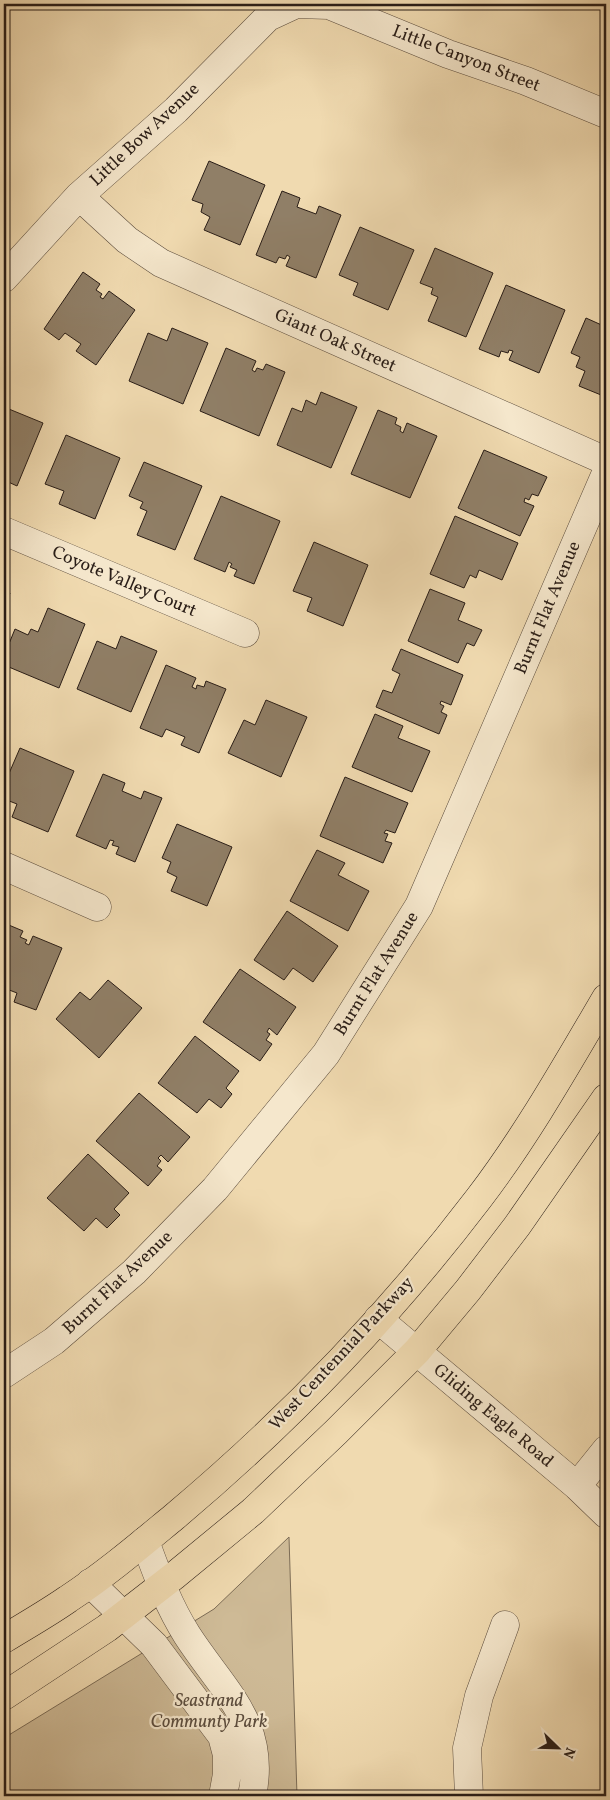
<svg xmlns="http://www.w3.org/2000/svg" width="610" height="1800" font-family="Vollkorn,serif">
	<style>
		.green { fill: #ceba96; stroke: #7c6c56 }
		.building { fill: #907f67; stroke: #291d17 }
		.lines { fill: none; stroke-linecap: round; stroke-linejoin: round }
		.minor-casing { stroke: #5b4c3d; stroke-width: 29 }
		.major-casing { stroke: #291d17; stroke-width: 29 }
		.minor { stroke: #f5e7cc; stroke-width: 28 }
		.major { stroke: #f0dab0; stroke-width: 28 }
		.labels { text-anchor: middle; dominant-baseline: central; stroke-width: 4.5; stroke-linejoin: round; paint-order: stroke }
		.street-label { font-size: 18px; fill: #291d17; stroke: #f5e7cc }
		.park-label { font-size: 18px; font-style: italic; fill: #5b4c3d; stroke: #f5e7cc }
	</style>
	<rect width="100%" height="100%" fill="#f0dab0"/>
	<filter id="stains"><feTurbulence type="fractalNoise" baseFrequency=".004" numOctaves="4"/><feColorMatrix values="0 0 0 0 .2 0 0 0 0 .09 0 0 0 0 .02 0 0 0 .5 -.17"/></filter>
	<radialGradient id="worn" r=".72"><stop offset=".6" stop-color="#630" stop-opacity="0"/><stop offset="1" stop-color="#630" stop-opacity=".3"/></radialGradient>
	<path class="green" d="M 289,1537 L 297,1796 L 4,1796 L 4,1738 L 214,1609 Z"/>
	<path class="building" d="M 209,161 L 265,185 L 240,245 L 204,230 L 210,217 L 201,212 L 203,204 L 192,200 Z
		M 282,191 L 300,198 L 297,207 L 316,214 L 319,206 L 341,215 L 316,278 L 286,266 L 290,257 L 287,255 L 285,259 L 279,257 L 276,263 L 256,255 Z
		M 360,227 L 414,250 L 388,310 L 353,295 L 358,283 L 339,275 Z
		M 435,248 L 493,273 L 466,337 L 428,321 L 438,297 L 431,294 L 433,288 L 420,283 Z
		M 83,272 L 100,284 L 96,290 L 102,294 L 100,297 L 103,299 L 109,291 L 135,310 L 96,365 L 76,351 L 81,344 L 65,333 L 59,340 L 44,329 Z
		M 506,285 L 565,310 L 539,373 L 509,360 L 513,351 L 509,350 L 508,353 L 501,351 L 499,357 L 479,349 Z
		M 586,318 L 606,327 L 606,397 L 579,386 L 585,371 L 576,367 L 580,357 L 571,353 Z
		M 172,328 L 208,343 L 183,404 L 129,381 L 148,333 L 167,341 Z
		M 226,348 L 256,361 L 252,370 L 255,372 L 257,368 L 263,370 L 266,364 L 285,372 L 259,436 L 200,411 Z
		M 321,392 L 357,407 L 331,468 L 277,445 L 292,408 L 302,412 L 306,400 L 316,405 Z
		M 4,407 L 43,423 L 17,486 L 4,480 Z
		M 378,410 L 397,418 L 395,424 L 401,427 L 400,431 L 403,433 L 407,423 L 437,436 L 410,498 L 351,474 Z
		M 66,435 L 120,458 L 95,519 L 59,504 L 64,491 L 45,484 Z
		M 484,450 L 547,477 L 538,496 L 532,494 L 529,500 L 525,498 L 524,502 L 534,506 L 520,536 L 458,508 Z
		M 144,462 L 202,486 L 175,550 L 137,535 L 147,511 L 140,508 L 143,502 L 129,496 Z
		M 221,496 L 280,521 L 254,584 L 234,576 L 237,570 L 230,567 L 232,564 L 229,562 L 225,572 L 194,559 Z
		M 455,516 L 518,543 L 502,580 L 479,570 L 476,578 L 470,575 L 464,588 L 430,574 Z
		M 314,542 L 368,565 L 343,626 L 307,611 L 312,598 L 293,591 Z
		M 430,589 L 465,603 L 458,620 L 482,630 L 474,646 L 467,643 L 458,663 L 408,641 Z
		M 4,590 L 10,593 L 4,608 Z
		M 48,608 L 85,624 L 59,688 L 4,665 L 4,656 L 15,629 L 28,635 L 31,629 L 38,632 Z
		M 121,636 L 157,651 L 131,712 L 77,689 L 97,641 L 116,649 Z
		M 401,649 L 463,675 L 451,705 L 441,701 L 440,704 L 444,706 L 441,712 L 447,715 L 439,734 L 376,707 L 383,690 L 392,693 L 400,674 L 392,670 Z
		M 166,665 L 196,678 L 192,687 L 196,689 L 197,685 L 204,687 L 206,681 L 226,689 L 199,753 L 181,745 L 185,737 L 166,729 L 162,737 L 140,728 Z
		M 266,700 L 307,717 L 281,777 L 228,753 L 244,720 L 255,725 Z
		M 375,714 L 403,726 L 398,738 L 430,751 L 412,792 L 352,767 Z
		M 20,748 L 74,771 L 48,832 L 12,817 L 17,804 L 4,799 L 4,785 Z
		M 103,774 L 125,783 L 122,791 L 141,799 L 144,791 L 162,798 L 135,862 L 116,854 L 119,847 L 112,845 L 114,841 L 110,840 L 106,849 L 76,836 Z
		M 345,777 L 408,803 L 395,833 L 386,830 L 384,833 L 388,834 L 385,841 L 392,843 L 383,863 L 320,836 Z
		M 177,824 L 232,847 L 207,906 L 171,891 L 177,877 L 167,872 L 171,862 L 162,858 Z
		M 317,850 L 345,863 L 338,875 L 369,891 L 348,931 L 290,901 Z
		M 287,911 L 338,946 L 313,982 L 293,968 L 284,980 L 254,960 Z
		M 4,923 L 23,931 L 20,937 L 27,940 L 25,943 L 29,945 L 33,936 L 62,948 L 36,1010 L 14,1002 L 17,993 L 4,988 Z
		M 240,969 L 296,1007 L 277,1035 L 269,1028 L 267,1032 L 270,1034 L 266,1040 L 272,1044 L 260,1061 L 203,1022 Z
		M 108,980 L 142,1008 L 99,1058 L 56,1019 L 80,992 L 90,1000 Z
		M 195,1036 L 239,1071 L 226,1088 L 232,1094 L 221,1108 L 209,1099 L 197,1113 L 158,1083 Z
		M 139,1093 L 190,1137 L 168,1162 L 161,1155 L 158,1158 L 161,1161 L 157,1166 L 162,1170 L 148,1186 L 96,1141 Z
		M 88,1154 L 129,1193 L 114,1209 L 120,1215 L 107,1228 L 96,1218 L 84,1231 L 47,1198 Z"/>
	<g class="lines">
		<defs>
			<path id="minor" d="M 79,196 L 127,240 L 161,263 L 606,461
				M 4,278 L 79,196 L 176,110 L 268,17 L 296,4 L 329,5 L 448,54 L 526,81 L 606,114
				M 4,531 L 245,633
				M 4,866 L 97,907
				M 378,1319 L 577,1486 L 606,1514
				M 4,1374 L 54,1341 L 134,1272 L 215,1189 L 326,1054 L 419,906 L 606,473
				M 577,1486 L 606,1450
				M 145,1541 C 157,1574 168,1605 187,1635 C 223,1691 267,1723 252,1796
				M 90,1583 L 154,1645 L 222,1736 L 227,1755 L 227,1774 L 223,1796
				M 469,1796 L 467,1748 L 479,1696 L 505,1625"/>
			<path id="major" d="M 4,1639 C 25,1626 48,1613 68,1599 C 106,1574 140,1545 174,1517 C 287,1422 390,1315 479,1198 C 527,1135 566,1066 606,998
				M 4,1696 L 107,1628 L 174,1576 L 253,1511 L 336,1432 L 417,1351 L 468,1290 L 517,1226 L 606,1098"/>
		</defs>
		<use href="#minor" class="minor-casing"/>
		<use href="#major" class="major-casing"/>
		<use href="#minor" class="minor"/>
		<use href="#major" class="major"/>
	</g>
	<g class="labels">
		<g class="street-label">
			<text transform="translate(466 59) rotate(21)">Little Canyon Street</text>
			<text transform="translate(145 135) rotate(-43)">Little Bow Avenue</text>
			<text transform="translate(335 341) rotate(24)">Giant Oak Street</text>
			<text transform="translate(124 582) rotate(23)">Coyote Valley Court</text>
			<text transform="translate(548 608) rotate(-67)">Burnt Flat Avenue</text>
			<text transform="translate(377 974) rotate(-58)">Burnt Flat Avenue</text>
			<text transform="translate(118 1283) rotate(-43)">Burnt Flat Avenue</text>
			<text transform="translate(342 1354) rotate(-47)">West Centennial Parkway</text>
			<text transform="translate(493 1416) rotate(40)">Gliding Eagle Road</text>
		</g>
		<g class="park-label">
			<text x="209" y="1701">Seastrand<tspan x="209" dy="21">Communty Park</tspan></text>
		</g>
	</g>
	<rect width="610" height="1800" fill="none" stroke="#f0dab0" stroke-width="20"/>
	<rect x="5" y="5" width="600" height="1790" fill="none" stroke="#291d17" stroke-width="2.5"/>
	<rect x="10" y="10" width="590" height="1780" fill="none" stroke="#291d17"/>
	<g transform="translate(558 1748) rotate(113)" stroke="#f5e7cc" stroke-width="4" paint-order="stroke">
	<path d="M0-4L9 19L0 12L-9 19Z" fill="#291d17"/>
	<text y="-8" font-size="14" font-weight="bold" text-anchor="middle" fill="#291d17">N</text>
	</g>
	<rect width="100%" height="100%" filter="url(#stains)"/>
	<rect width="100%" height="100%" fill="url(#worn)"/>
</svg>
